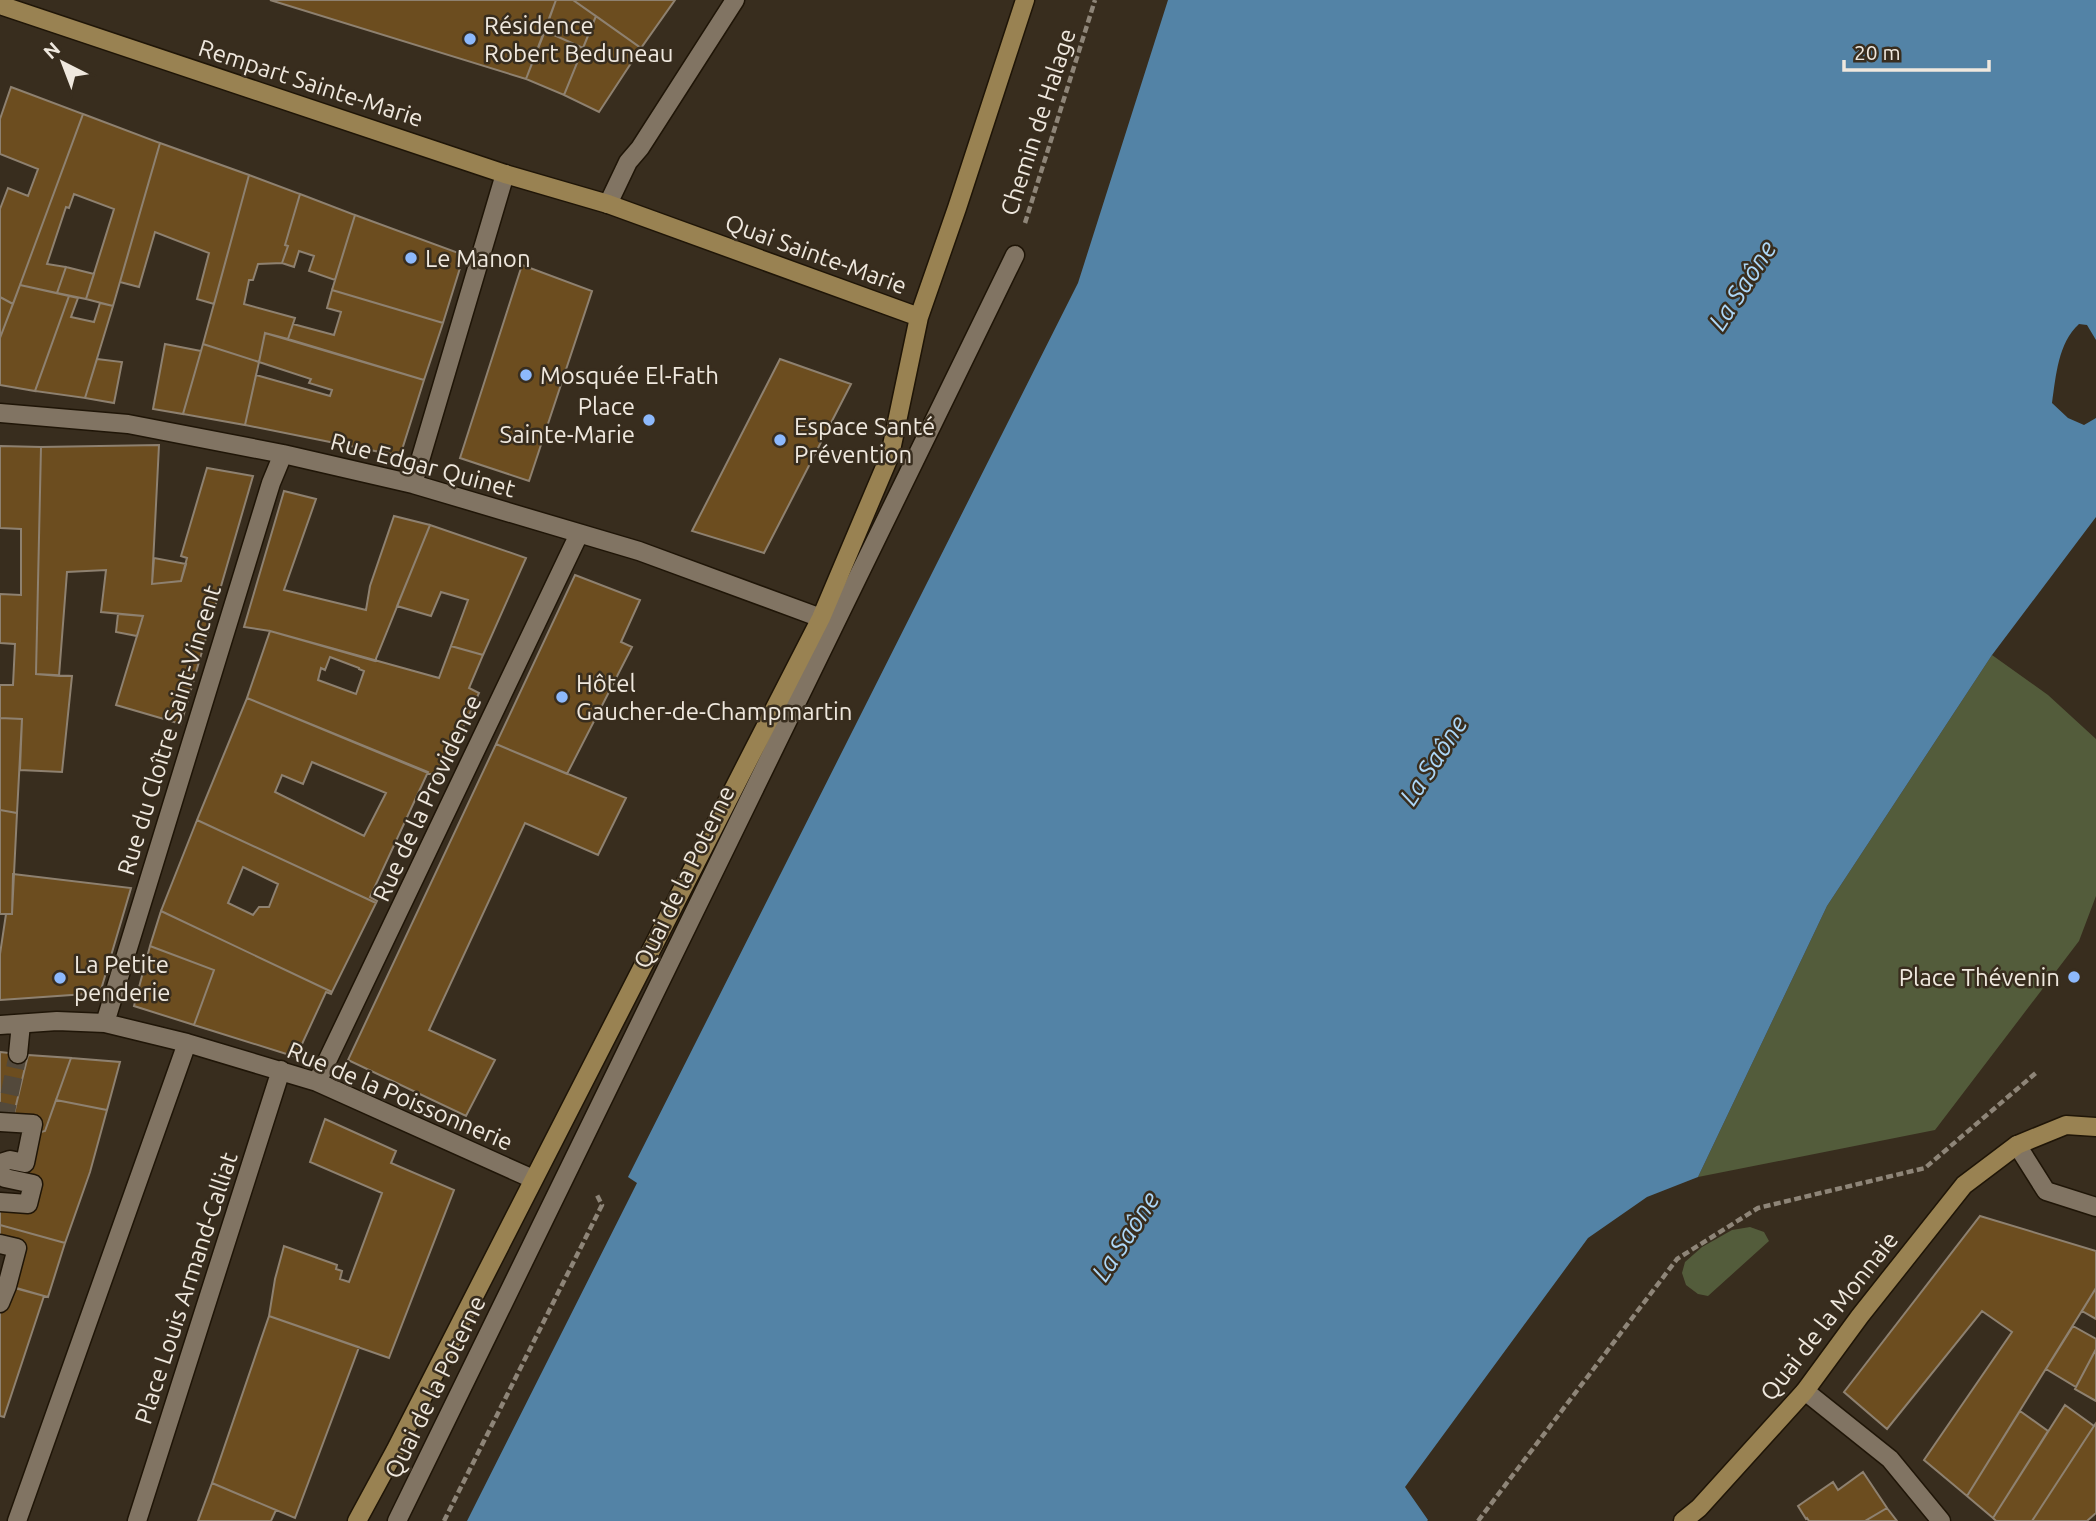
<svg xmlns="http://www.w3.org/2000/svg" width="2096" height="1521" font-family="Ubuntu,sans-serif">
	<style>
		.green { fill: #535c3b }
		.water { fill: #5383a6 }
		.building { fill: #6c4d1f; stroke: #8e8170; stroke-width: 2; fill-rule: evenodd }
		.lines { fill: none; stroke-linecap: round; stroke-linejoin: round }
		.street-tunnel { stroke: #53493b; stroke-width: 18; stroke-dasharray: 18 9; stroke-linecap: butt }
		.street-casing { stroke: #1f1507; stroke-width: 21 }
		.secondary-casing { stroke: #1f1507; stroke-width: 21 }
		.path { stroke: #8e8578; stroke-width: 4.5; stroke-dasharray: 7 3.5; stroke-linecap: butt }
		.street { stroke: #817463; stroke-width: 18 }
		.secondary { stroke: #998252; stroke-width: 18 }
		.poi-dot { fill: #8db9fc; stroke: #382d1e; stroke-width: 2.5 }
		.labels { text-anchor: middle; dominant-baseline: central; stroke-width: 5; stroke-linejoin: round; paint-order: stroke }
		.poi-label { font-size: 24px; fill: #efe8de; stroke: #382d1e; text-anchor: start }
		.street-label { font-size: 24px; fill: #efe8de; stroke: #382d1e }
		.water-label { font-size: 26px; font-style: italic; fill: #add7f7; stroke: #382d1e }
	</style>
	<rect width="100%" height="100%" fill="#382d1e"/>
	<path class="green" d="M 1992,655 L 2048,695 L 2096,739 L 2096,896 L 2079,941 L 1935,1130 L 1698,1177 L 1827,906 Z
		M 1750,1227 L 1764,1232 L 1769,1241 L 1708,1296 L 1698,1294 L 1686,1285 L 1682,1273 L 1685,1262 L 1702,1247 L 1732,1230 Z"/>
	<path class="water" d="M 1168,0 L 2096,0 L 2096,340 L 2087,325 L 2079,324 C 2058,343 2056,376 2052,403 L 2068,418 L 2084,425 L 2096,418 L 2096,517 L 1992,655 L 1827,906 L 1698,1177 L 1647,1197 L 1588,1238 L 1405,1487 L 1428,1520 L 1427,1521 L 467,1521 L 637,1183 L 628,1177 L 1078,283 Z"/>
	<path class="building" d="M 270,0 L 556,0 L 526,79 Z
		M 556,0 L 573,0 L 596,16 L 583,48 L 545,31 Z
		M 573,0 L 675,0 L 641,48 Z
		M 596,16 L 641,48 L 599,112 L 564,95 Z
		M 545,31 L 583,48 L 564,95 L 526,79 Z
		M 11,87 L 83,114 L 13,304 L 0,297 L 0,209 L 8,188 L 28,196 L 38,169 L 0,154 L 0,119 Z
		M 83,114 L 160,143 L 113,306 L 86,299 L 114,209 L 74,194 L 69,208 L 66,207 L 47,264 L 66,267 L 57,293 L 20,285 Z
		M 160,143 L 249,175 L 214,304 L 197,299 L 209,253 L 155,232 L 139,287 L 120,282 Z
		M 249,175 L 300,194 L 285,245 L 288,246 L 282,263 L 258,264 L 253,280 L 249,280 L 244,304 L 295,318 L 288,339 L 265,333 L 259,362 L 203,344 Z
		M 300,194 L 355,215 L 335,280 L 309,271 L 314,256 L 299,251 L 294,267 L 282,263 L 288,246 L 285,245 Z
		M 355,215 L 464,255 L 443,323 L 332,290 Z
		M 522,265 L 592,291 L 529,481 L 460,458 Z
		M 66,267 L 94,274 L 86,299 L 57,293 Z
		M 20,285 L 69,296 L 35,391 L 0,385 L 0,338 Z
		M 332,290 L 443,323 L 424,380 L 288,339 L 293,324 L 334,335 L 341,312 L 327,308 Z
		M 69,296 L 78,298 L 71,317 L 94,322 L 100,303 L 113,306 L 85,398 L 35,391 Z
		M 0,297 L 13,304 L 0,338 Z
		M 265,333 L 424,380 L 400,456 L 245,425 L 256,375 L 330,396 L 332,390 L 309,383 L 311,379 L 259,362 Z
		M 165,344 L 201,351 L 183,414 L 153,409 Z
		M 203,344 L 259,362 L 245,425 L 183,414 Z
		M 97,359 L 122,362 L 114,403 L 85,398 Z
		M 780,359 L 851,384 L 764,553 L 692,531 Z
		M 159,445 L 152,584 L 181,581 L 187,558 L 181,556 L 207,468 L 253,476 L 181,724 L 116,705 L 143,616 L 101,612 L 106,570 L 67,572 L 59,676 L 36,674 L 41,447 Z
		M 0,446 L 41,447 L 36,674 L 72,676 L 62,772 L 20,770 L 22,719 L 0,718 L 0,685 L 13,685 L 15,644 L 0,643 L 0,594 L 21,595 L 21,529 L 0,528 Z
		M 284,491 L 316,499 L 284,590 L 366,610 L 370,586 L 394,516 L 430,525 L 375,661 L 270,631 L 244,627 Z
		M 430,525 L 526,558 L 483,655 L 451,646 L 468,600 L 441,592 L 431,616 L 397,606 Z
		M 154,558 L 186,564 L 181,581 L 152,584 Z
		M 575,575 L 640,600 L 621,642 L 632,647 L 567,774 L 496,744 Z
		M 118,614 L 143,616 L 137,636 L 116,632 Z
		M 270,631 L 439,678 L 451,646 L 483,655 L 469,688 L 479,693 L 440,778 L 247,698 ZM 330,657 L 359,668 L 359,669 L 364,671 L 356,694 L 318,680 L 321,668 L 325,670 Z
		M 247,698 L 428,772 L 370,897 L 377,901 L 376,903 L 197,820 ZM 312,762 L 386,793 L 364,836 L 275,792 L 282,775 L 303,784 Z
		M 0,718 L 22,719 L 17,813 L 0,810 Z
		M 496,744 L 626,798 L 598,855 L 525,823 L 429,1030 L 495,1060 L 466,1116 L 348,1060 Z
		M 0,810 L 17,813 L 12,914 L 0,914 Z
		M 197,820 L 376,903 L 332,992 L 161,911 ZM 243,867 L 278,884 L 269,907 L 259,907 L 253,915 L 228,903 Z
		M 13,874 L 131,888 L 100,993 L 0,1000 L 0,954 L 6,914 L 12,914 Z
		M 161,911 L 332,992 L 331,994 L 326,992 L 296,1057 L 194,1025 L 214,970 L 150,946 Z
		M 150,946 L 214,970 L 194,1025 L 134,1006 Z
		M 0,1052 L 28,1055 L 12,1122 L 0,1122 Z
		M 28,1055 L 71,1058 L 45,1131 L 33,1134 L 12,1122 Z
		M 71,1058 L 120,1062 L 107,1110 L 56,1100 Z
		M 56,1100 L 107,1110 L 90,1172 L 65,1243 L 0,1225 L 0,1202 L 28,1204 L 33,1184 L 5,1178 L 9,1160 L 25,1163 L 33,1134 L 45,1131 Z
		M 325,1119 L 396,1151 L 391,1163 L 454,1190 L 389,1358 L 269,1316 L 275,1279 L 284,1246 L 337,1265 L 336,1269 L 342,1271 L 340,1279 L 349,1282 L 382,1193 L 310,1162 Z
		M 1980,1216 L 2096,1251 L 2096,1288 L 1967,1496 L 1924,1460 L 2012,1332 L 1982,1311 L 1887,1429 L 1844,1392 Z
		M 0,1225 L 65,1243 L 48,1297 L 7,1286 L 17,1248 L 0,1244 Z
		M 6,1285 L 44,1296 L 4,1417 L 0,1416 L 0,1303 Z
		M 2096,1288 L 2096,1319 L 2082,1311 Z
		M 269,1316 L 359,1347 L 295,1518 L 212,1483 Z
		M 2073,1326 L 2096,1339 L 2096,1349 L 2076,1387 L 2046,1369 Z
		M 2096,1349 L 2096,1401 L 2075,1389 Z
		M 2065,1405 L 2094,1426 L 2032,1521 L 1996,1521 L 1993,1518 Z
		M 2020,1411 L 2048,1431 L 1993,1518 L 1967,1496 Z
		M 2096,1423 L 2096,1513 L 2087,1521 L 2032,1521 Z
		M 1863,1472 L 1887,1508 L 1865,1521 L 1809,1521 L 1807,1518 L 1806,1519 L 1798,1506 L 1833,1482 L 1838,1490 Z
		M 212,1483 L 276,1510 L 271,1521 L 198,1521 Z
		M 1887,1508 L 1897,1521 L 1865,1521 Z"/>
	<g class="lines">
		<path class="street-tunnel" d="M 4,1121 L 18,1054"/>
		<defs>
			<path id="street" d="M 608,204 L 628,162 L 640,148 L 735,0
				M 0,413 L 128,424 L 283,454 L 413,484 L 639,551 L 821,618
				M 413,484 L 505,174
				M 105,1023 L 271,483 L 283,454
				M 0,1025 L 57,1021 L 105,1023 L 187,1043 L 317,1082 L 533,1179
				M 18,1054 L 21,1024
				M 317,1082 L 579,534
				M 0,1122 L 33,1124 L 25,1163 L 10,1160 L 1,1163 L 0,1168
				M 2017,1145 L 2046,1191 L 2096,1207
				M 0,1173 L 5,1178 L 33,1184 L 28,1204 L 0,1202
				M 0,1244 L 17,1248 L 7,1286 L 0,1303
				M 1805,1391 L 1890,1459 L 1941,1521
				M 17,1521 L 187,1043
				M 137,1521 L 281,1070
				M 397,1521 L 1015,255"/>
			<path id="secondary" d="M 0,5 L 505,174 L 608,204 L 919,317
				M 357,1521 L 395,1451 L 821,618 L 890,455 L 919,317 L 957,208 L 1025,0
				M 1683,1521 L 1699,1508 L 1805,1391 L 1860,1316 L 1964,1185 L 2017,1145 L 2066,1125 L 2096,1127"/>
		</defs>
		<use href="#street" class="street-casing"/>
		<use href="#secondary" class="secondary-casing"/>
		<path class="path" d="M 1025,223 L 1095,0
			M 444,1521 L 602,1205 L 596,1193
			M 1478,1521 L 1677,1259 L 1758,1208 L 1925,1168 L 2037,1072"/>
		<use href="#street" class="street"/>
		<use href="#secondary" class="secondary"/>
	</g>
	<g class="poi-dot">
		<circle cx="470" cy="39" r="7"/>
		<circle cx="411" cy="258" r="7"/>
		<circle cx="526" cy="375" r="7"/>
		<circle cx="649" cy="420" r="7"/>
		<circle cx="780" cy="440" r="7"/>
		<circle cx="562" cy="697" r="7"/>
		<circle cx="2074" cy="977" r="7"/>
		<circle cx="60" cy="978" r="7"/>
	</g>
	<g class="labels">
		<g class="poi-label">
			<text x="484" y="25">Résidence<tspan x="484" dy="28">Robert Beduneau</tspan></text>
			<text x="425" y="258">Le Manon</text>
			<text x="540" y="375">Mosquée El-Fath</text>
			<text x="635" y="406" text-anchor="end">Place<tspan x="635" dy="28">Sainte-Marie</tspan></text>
			<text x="794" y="426">Espace Santé<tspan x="794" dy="28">Prévention</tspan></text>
			<text x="576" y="683">Hôtel<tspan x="576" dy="28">Gaucher-de-Champmartin</tspan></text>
			<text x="74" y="964">La Petite<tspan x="74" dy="28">penderie</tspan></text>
			<text x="2060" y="977" text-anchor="end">Place Thévenin</text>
		</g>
		<g class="street-label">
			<text transform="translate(311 83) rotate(18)">Rempart Sainte-Marie</text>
			<text transform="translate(1038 122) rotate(-72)">Chemin de Halage</text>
			<text transform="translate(816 254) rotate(20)">Quai Sainte-Marie</text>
			<text transform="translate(423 465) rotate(15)">Rue Edgar Quinet</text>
			<text transform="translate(169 730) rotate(-73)">Rue du Cloître Saint-Vincent</text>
			<text transform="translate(427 798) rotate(-65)">Rue de la Providence</text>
			<text transform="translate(684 877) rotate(-64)">Quai de la Poterne</text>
			<text transform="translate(400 1096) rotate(23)">Rue de la Poissonnerie</text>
			<text transform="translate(186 1288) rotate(-72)">Place Louis Armand-Calliat</text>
			<text transform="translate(1829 1316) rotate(-52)">Quai de la Monnaie</text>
			<text transform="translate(435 1387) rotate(-64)">Quai de la Poterne</text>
		</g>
		<g class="water-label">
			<text transform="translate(1742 285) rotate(-57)">La Saône</text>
			<text transform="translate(1433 760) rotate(-57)">La Saône</text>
			<text transform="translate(1125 1236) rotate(-57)">La Saône</text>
		</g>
	</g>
	<g transform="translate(63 63) rotate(318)" stroke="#382d1e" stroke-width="5" paint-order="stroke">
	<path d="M0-5L12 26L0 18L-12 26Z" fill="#efe8de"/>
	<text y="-10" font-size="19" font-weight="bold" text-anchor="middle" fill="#efe8de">N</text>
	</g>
	<path d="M1844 60v10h145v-10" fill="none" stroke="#efe8de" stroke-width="3.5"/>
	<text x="1854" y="60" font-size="21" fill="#efe8de" stroke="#382d1e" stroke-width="5" paint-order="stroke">20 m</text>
</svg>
